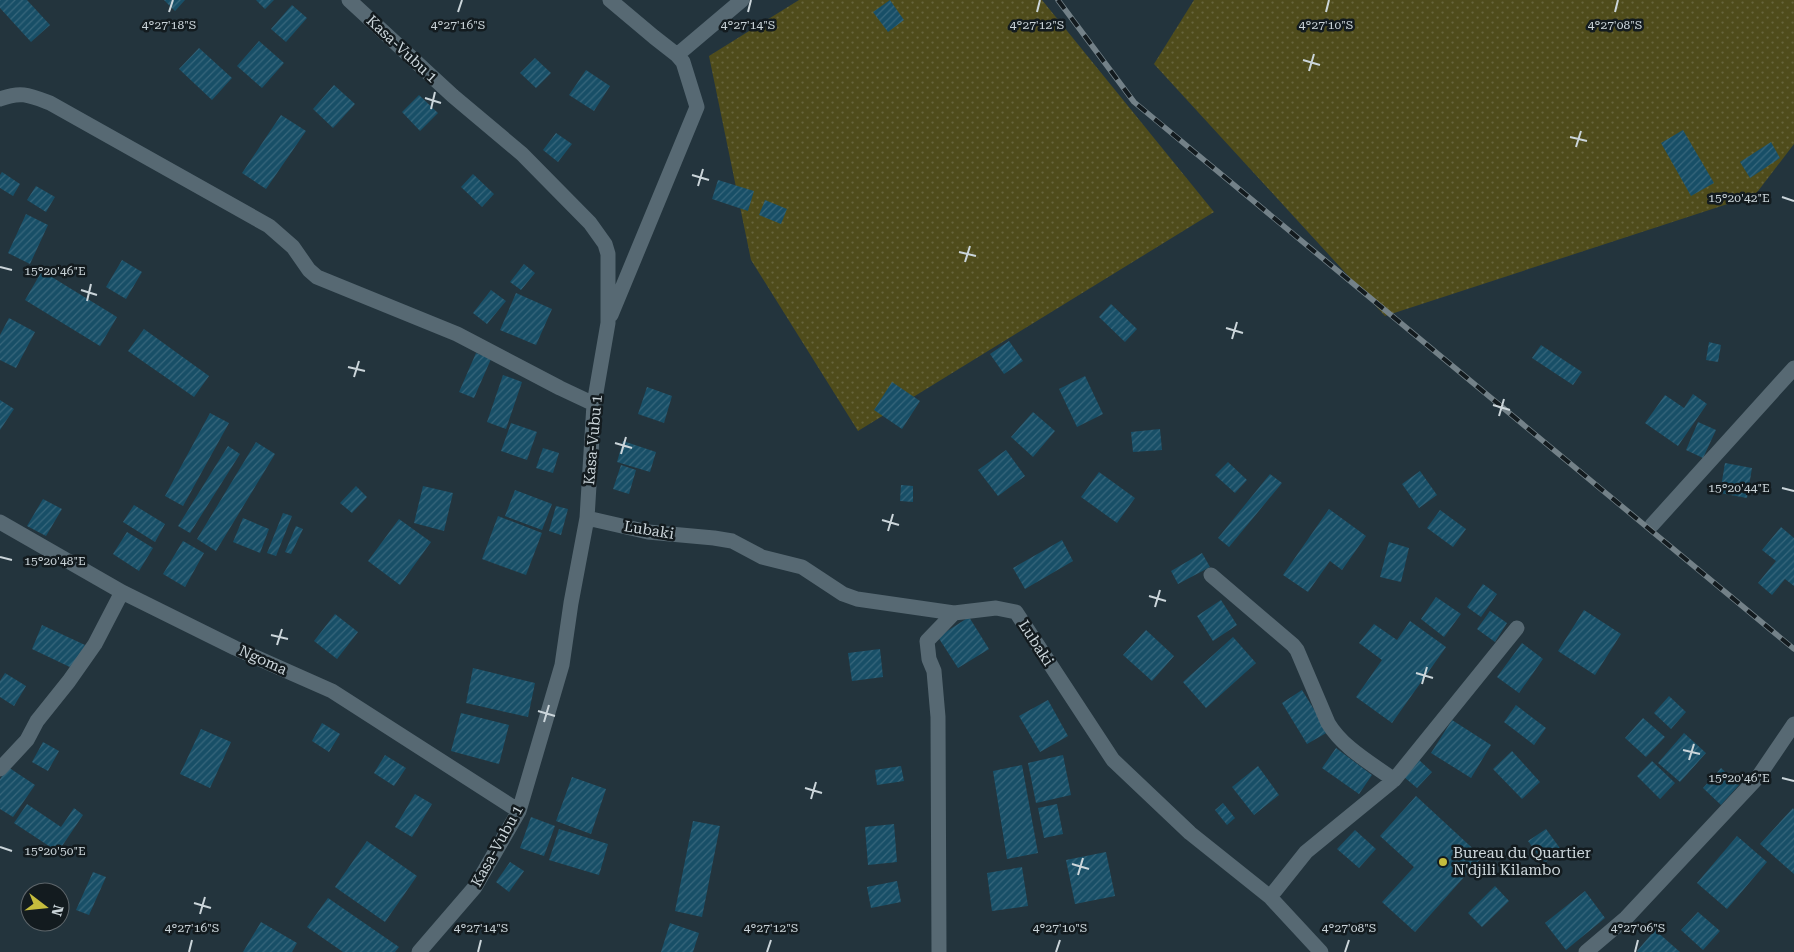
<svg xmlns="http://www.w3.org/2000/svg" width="1794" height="952" font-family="'Roboto Serif',serif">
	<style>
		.grass { fill: url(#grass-dots) }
		.building { fill: url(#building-hatch) }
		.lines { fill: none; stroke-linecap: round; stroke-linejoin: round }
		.minor { stroke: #576973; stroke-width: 15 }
		.rail-casing { stroke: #738188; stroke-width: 5.5 }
		.rail { stroke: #131b1f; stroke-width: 4; stroke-dasharray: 11; stroke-linecap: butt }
		.ticks { fill: none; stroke: #cbd5da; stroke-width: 2 }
		.poi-dot { fill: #c5bc3d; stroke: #131b1f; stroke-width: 2 }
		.labels { text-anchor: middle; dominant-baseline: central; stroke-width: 5; stroke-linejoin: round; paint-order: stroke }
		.street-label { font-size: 15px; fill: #cbd5da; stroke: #131b1f }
		.poi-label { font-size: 15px; fill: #cbd5da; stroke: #131b1f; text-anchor: start }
		.ticks-label { font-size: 12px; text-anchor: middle; fill: #cbd5da; stroke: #131b1f; stroke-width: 5; stroke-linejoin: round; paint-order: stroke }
	</style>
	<defs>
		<pattern id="grass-dots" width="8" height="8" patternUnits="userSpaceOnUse" patternTransform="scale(1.25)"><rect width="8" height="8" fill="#4f4c1b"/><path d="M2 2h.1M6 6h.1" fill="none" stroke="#67653c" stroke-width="1.8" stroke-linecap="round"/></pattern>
		<pattern id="building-hatch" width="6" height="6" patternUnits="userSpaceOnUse" patternTransform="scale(1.25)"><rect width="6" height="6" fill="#184f67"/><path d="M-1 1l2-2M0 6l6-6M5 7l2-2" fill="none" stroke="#38677c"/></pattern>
	</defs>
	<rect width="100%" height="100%" fill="#23343d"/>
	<path class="grass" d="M 799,0 L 1042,0 L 1214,212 L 858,431 L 751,260 L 709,56 Z
		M 1194,0 L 1794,0 L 1794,144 L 1755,195 L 1385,316 L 1154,64 Z"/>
	<path class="building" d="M 0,0 L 27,0 L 50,25 L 31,42 L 0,8 Z
		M 164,0 L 185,0 L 175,11 Z
		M 256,0 L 274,0 L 265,9 Z
		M 890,0 L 904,20 L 888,32 L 873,12 Z
		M 292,5 L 307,18 L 286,42 L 271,29 Z
		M 259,41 L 284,63 L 262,88 L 237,66 Z
		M 199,48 L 232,78 L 212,100 L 179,69 Z
		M 535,58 L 551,73 L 536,88 L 520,73 Z
		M 586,70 L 610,86 L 594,111 L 569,95 Z
		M 334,85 L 355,104 L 333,128 L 313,109 Z
		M 419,95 L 438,113 L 420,131 L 402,112 Z
		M 281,115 L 306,131 L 266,189 L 242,173 Z
		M 1683,130 L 1714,183 L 1691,196 L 1661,143 Z
		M 556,133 L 572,144 L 558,162 L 543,150 Z
		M 1771,142 L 1780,158 L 1750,178 L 1740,162 Z
		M 2,172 L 20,184 L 13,196 L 0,188 L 0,175 Z
		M 473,174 L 494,194 L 482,207 L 461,187 Z
		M 718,180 L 754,191 L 748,211 L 712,199 Z
		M 36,186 L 55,197 L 46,212 L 27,200 Z
		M 765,200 L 787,209 L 781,224 L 759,215 Z
		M 26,214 L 48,225 L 30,264 L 8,253 Z
		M 122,260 L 142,272 L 126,299 L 106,287 Z
		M 524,264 L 535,273 L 521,290 L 510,282 Z
		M 42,271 L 117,317 L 100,346 L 25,300 Z
		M 491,290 L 506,301 L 487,324 L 473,313 Z
		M 516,293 L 552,309 L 536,345 L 500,330 Z
		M 1111,304 L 1137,329 L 1125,342 L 1099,317 Z
		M 9,318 L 35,332 L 16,368 L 0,360 L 0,335 Z
		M 144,329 L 209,376 L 194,397 L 128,351 Z
		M 1009,341 L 1023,361 L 1004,374 L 990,354 Z
		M 1709,342 L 1721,345 L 1718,362 L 1706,360 Z
		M 1541,345 L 1582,372 L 1573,385 L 1532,358 Z
		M 476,353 L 491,359 L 474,398 L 459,392 Z
		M 503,375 L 522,382 L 506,429 L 487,422 Z
		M 1085,376 L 1103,414 L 1077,427 L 1059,389 Z
		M 892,382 L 920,401 L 902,429 L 874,410 Z
		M 647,387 L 672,396 L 664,423 L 638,414 Z
		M 1693,394 L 1707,404 L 1678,446 L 1645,423 L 1665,395 L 1684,408 Z
		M 0,400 L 14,409 L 0,430 Z
		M 1033,412 L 1055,431 L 1033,457 L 1011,437 Z
		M 210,413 L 229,423 L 183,506 L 165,496 Z
		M 1698,422 L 1716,430 L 1703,458 L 1686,450 Z
		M 511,423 L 537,432 L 527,460 L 501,451 Z
		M 1160,429 L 1162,450 L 1133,452 L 1131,432 Z
		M 623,441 L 656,452 L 650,472 L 617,462 Z
		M 256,442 L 275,454 L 216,551 L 197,539 Z
		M 228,446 L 240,454 L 190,533 L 178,526 Z
		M 543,448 L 559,453 L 553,473 L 536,468 Z
		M 1006,450 L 1025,476 L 998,496 L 978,470 Z
		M 1228,462 L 1247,480 L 1235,493 L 1215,475 Z
		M 1725,463 L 1752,468 L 1747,498 L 1720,493 Z
		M 621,465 L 636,470 L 629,494 L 613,489 Z
		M 1420,471 L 1437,495 L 1419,508 L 1402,484 Z
		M 1099,472 L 1135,498 L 1117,523 L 1081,497 Z
		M 1270,474 L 1282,483 L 1229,547 L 1218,538 Z
		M 901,485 L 913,486 L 913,502 L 900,501 Z
		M 356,486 L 367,497 L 352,513 L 340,503 Z
		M 423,486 L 453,493 L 444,531 L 414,523 Z
		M 515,490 L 552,504 L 542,530 L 505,516 Z
		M 43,499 L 62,509 L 46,536 L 27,526 Z
		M 134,505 L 165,524 L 155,542 L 123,522 Z
		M 556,506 L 568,509 L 561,535 L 549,531 Z
		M 1329,509 L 1366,536 L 1342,570 L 1330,561 L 1308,592 L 1283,575 Z
		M 1440,510 L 1466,529 L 1453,547 L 1427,528 Z
		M 283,513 L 292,516 L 276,556 L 267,553 Z
		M 498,516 L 542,533 L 526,575 L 482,559 Z
		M 243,518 L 269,529 L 260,553 L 233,542 Z
		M 399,519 L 431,542 L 400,585 L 368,561 Z
		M 296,526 L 303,529 L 291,554 L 285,552 Z
		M 1781,527 L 1794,538 L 1794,586 L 1785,579 L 1772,595 L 1758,583 L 1776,561 L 1762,550 Z
		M 127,532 L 153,548 L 139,571 L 113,554 Z
		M 1062,540 L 1073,561 L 1025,589 L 1013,568 Z
		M 183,541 L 204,553 L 185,587 L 163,574 Z
		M 1389,542 L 1409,548 L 1401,582 L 1380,577 Z
		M 1202,553 L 1210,567 L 1178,584 L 1171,571 Z
		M 1483,584 L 1497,594 L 1481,617 L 1467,607 Z
		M 1436,597 L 1461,614 L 1444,637 L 1421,619 Z
		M 1221,600 L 1237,625 L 1213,641 L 1197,616 Z
		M 1584,610 L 1621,634 L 1595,675 L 1558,651 Z
		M 1490,611 L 1507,623 L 1495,642 L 1477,629 Z
		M 335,614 L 358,632 L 337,659 L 314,641 Z
		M 969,617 L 989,649 L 958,668 L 938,637 Z
		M 1410,621 L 1446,647 L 1392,723 L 1356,697 L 1382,660 L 1359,643 L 1374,624 L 1397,640 Z
		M 42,625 L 85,645 L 74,669 L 32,649 Z
		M 1146,630 L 1174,656 L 1152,681 L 1123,655 Z
		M 1233,637 L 1256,663 L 1206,708 L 1183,682 Z
		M 1522,643 L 1543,659 L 1519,693 L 1497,677 Z
		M 880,649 L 883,677 L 852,681 L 848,653 Z
		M 473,668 L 535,683 L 528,717 L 466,703 Z
		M 5,673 L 26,686 L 14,706 L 0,697 L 0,681 Z
		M 1302,690 L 1328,732 L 1307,744 L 1282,703 Z
		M 1669,696 L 1686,712 L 1671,729 L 1654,713 Z
		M 1048,700 L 1068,736 L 1040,752 L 1019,716 Z
		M 1516,705 L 1546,728 L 1534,745 L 1504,722 Z
		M 461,713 L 509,725 L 499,764 L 451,751 Z
		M 1643,718 L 1665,737 L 1646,757 L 1625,738 Z
		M 1452,720 L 1491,745 L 1471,778 L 1431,753 Z
		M 322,723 L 340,734 L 329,752 L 312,741 Z
		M 201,729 L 231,742 L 210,788 L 180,774 Z
		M 1684,733 L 1706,753 L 1680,782 L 1658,763 Z
		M 43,742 L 59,751 L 48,771 L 32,762 Z
		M 1336,748 L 1372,775 L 1359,794 L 1322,768 Z
		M 1512,751 L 1540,782 L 1522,799 L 1493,769 Z
		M 385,755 L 406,768 L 394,786 L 374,773 Z
		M 1063,755 L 1071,795 L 1036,803 L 1028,763 Z
		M 1419,760 L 1432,772 L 1417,788 L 1404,777 Z
		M 1652,761 L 1675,783 L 1660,799 L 1637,776 Z
		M 1022,765 L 1038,853 L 1007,859 L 993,771 Z
		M 901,766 L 904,781 L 877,785 L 875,770 Z
		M 1258,766 L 1279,795 L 1254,815 L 1232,787 Z
		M 8,767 L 35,785 L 13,817 L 0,809 L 0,779 Z
		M 1721,768 L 1739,785 L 1721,805 L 1703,788 Z
		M 572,777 L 606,789 L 591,834 L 556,821 Z
		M 415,794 L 432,804 L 412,837 L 395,827 Z
		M 1416,796 L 1482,857 L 1415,932 L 1382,902 L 1414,867 L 1380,836 Z
		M 1223,803 L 1235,818 L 1227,825 L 1215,810 Z
		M 27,804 L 61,827 L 74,808 L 83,815 L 58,852 L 14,823 Z
		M 1057,804 L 1063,834 L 1044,838 L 1038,808 Z
		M 1793,808 L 1794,810 L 1794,874 L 1760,844 Z
		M 531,817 L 555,826 L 544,856 L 520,848 Z
		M 693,821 L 720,826 L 702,917 L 675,911 Z
		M 894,824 L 897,862 L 868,865 L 865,827 Z
		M 559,829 L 608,844 L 599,875 L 549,860 Z
		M 1546,829 L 1562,851 L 1544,863 L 1528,841 Z
		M 1355,830 L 1376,849 L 1359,868 L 1337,849 Z
		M 1737,836 L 1767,862 L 1727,909 L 1697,883 Z
		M 367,841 L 417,876 L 385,922 L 335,887 Z
		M 1106,852 L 1115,896 L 1075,904 L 1066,860 Z
		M 510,862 L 524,871 L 509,892 L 496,882 Z
		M 1022,867 L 1028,906 L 992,911 L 987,873 Z
		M 93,872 L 106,877 L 89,915 L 76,910 Z
		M 897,881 L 901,902 L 871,908 L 867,887 Z
		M 1495,886 L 1509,901 L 1482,927 L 1468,913 Z
		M 1585,891 L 1605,918 L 1566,950 L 1545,923 Z
		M 328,898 L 399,947 L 395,952 L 343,952 L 307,927 Z
		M 1698,912 L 1720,931 L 1703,950 L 1681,930 Z
		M 261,922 L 297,943 L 292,952 L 243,952 Z
		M 670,923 L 699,933 L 693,952 L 661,952 Z
		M 1655,930 L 1680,952 L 1638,952 L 1637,951 Z"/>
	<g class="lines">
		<path class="minor" d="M 349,0 L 453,96 L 522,154 L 590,223 L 605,244 L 608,254 L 608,323 L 594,404 L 587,518 L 571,603 L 562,665 L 519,811 L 475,887 L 419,952
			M 610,0 L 654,37 L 677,55 L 683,62 L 697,107 L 611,315
			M 677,55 L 742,0
			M 0,99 C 21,91 29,95 50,103 L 269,226 L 293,247 L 309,270 L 317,277 L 457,334 L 560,388 L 594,404
			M 587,518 L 648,532 L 714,538 L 732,541 L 762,557 L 802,567 L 843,594 L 857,599 L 954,613 L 996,608 L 1016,612 L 1113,760 L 1190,833 L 1270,897 L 1321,952
			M 0,522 L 122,592 L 235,648 L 332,691 L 519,811
			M 1652,525 L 1794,368
			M 1211,575 L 1293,645 L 1297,650 L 1328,723 C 1343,748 1371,763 1394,780
			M 0,769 L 27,740 L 37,721 L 69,681 L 95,644 L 122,592
			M 1270,897 L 1306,852 L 1394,780 L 1517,628
			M 939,952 L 938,717 L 934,671 L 929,659 L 927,641 L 954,613
			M 1586,952 L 1626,918 L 1758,777 L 1794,724"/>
		<defs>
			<path id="rail" d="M 1058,0 L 1134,102 L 1794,649"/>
		</defs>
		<use href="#rail" class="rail-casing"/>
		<use href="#rail" class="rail"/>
	</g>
	<path class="ticks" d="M 169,12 L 173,0M 458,12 L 462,0M 748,12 L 751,0M 1037,12 L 1040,0M 1326,12 L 1329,0M 1615,12 L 1618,0M 1303,60 L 1320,65M 1309,71 L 1314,54M 425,98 L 441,103M 431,109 L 435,92M 1570,137 L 1587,141M 1576,147 L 1581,131M 692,175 L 709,180M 698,186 L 703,169M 1782,197 L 1794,201M 959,252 L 976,256M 965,262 L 970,246M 0,267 L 12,270M 81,290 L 97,295M 87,301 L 91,284M 1226,328 L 1243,333M 1232,339 L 1237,322M 348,367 L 365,371M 354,377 L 359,361M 1493,405 L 1510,410M 1499,416 L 1504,399M 615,443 L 632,448M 621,454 L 626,437M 1782,488 L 1794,491M 882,520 L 899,525M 888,531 L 893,514M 0,557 L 12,560M 1149,596 L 1166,601M 1155,607 L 1160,590M 271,635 L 288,639M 277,645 L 282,629M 1416,673 L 1433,678M 1422,684 L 1427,667M 538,711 L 555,716M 544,722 L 549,705M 1683,750 L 1700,754M 1689,760 L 1694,744M 1782,778 L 1794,781M 805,788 L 822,793M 811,799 L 816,782M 0,847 L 12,851M 1072,864 L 1089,869M 1078,875 L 1083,858M 194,903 L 211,908M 200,914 L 205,897M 189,952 L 192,940M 478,952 L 481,940M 767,952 L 771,940M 1056,952 L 1060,940M 1345,952 L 1349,940M 1635,952 L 1638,940"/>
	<circle class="poi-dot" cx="1443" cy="862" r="5"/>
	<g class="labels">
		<g class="street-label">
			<text transform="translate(402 49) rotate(43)">Kasa-Vubu 1</text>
			<text transform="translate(593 440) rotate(-85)">Kasa-Vubu 1</text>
			<text transform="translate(649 530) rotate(9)">Lubaki</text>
			<text transform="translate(1036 643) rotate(57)">Lubaki</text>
			<text transform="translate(263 660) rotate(24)">Ngoma</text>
			<text transform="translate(497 846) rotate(-61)">Kasa-Vubu 1</text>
		</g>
		<g class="poi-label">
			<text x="1453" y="853">Bureau du Quartier<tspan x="1453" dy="17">N'djili Kilambo</tspan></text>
		</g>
	</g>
	<g class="ticks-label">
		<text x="169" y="29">4°27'18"S</text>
		<text x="458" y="29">4°27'16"S</text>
		<text x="748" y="29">4°27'14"S</text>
		<text x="1037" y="29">4°27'12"S</text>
		<text x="1326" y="29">4°27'10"S</text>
		<text x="1615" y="29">4°27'08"S</text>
		<text x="1739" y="202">15°20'42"E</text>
		<text x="55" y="275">15°20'46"E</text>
		<text x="1739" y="492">15°20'44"E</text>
		<text x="55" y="565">15°20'48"E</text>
		<text x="1739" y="782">15°20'46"E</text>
		<text x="55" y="855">15°20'50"E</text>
		<text x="192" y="932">4°27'16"S</text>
		<text x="481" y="932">4°27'14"S</text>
		<text x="771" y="932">4°27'12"S</text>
		<text x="1060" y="932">4°27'10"S</text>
		<text x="1349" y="932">4°27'08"S</text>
		<text x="1638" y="932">4°27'06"S</text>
	</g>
	<g transform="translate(45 907) rotate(106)"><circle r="24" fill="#131b1f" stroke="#5d656a"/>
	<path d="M0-4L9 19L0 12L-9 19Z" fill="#c5bc3d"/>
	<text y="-8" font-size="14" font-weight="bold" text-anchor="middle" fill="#cbd5da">N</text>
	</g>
</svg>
